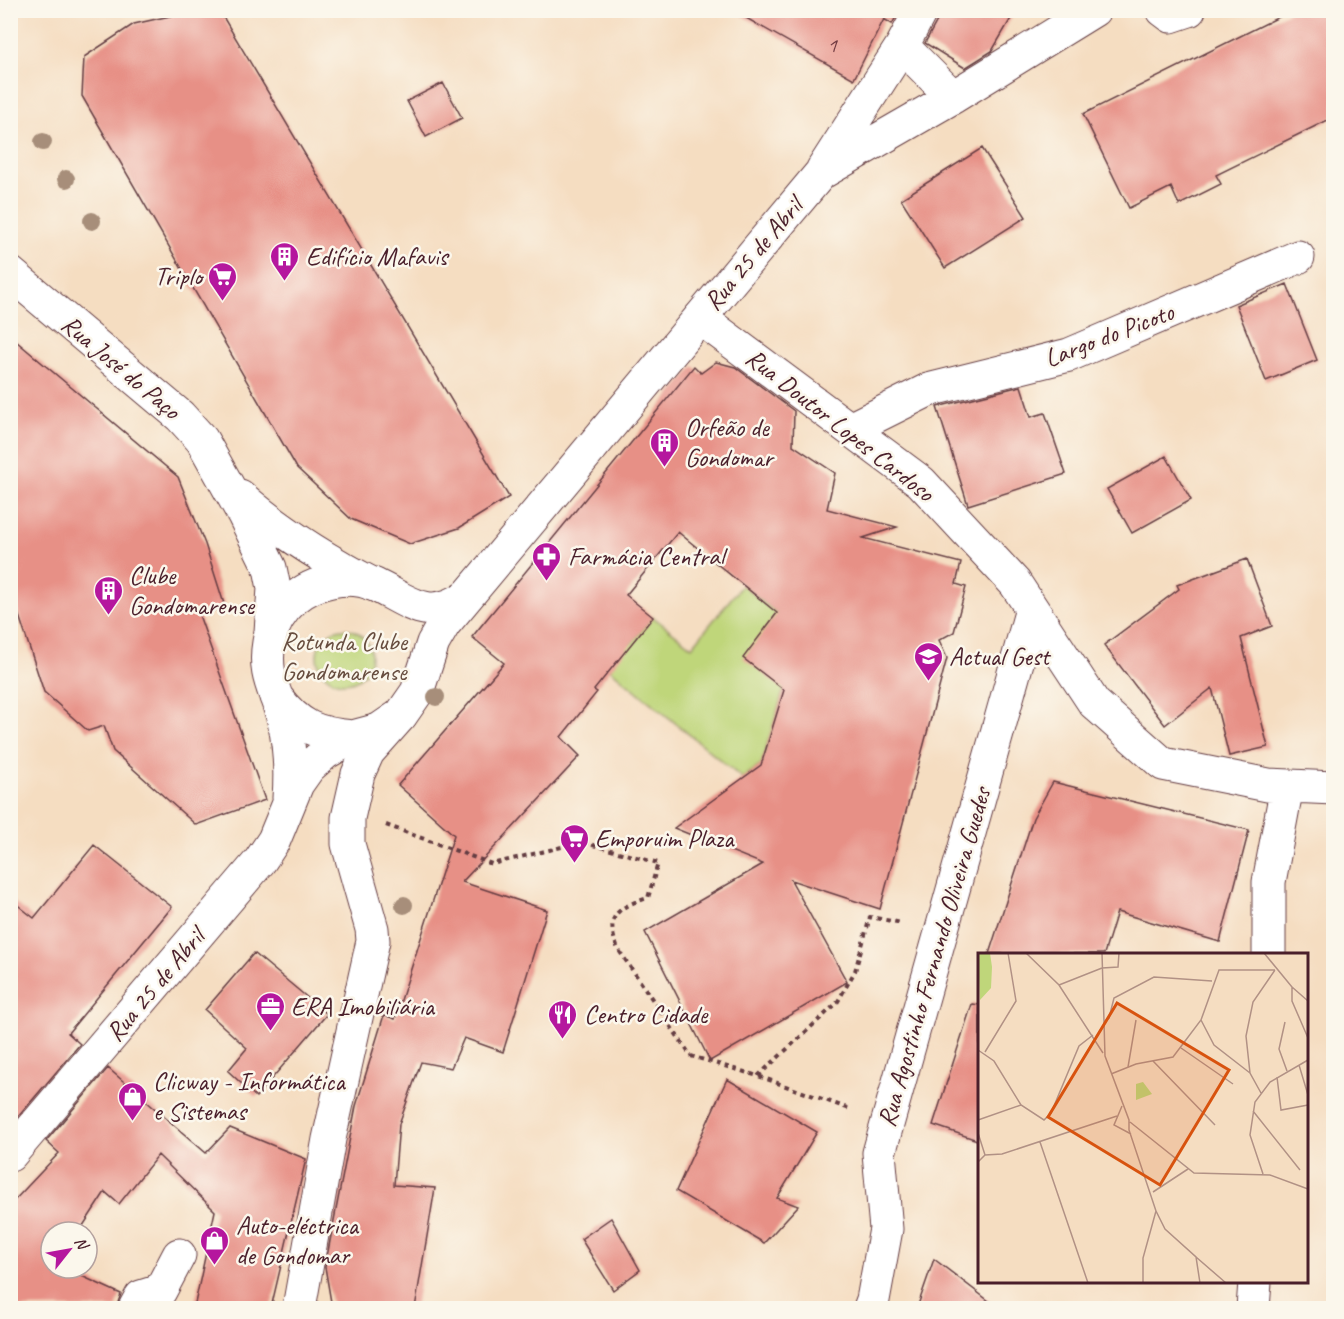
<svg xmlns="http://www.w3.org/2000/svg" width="1344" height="1319" font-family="Caveat,sans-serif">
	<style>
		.green { fill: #bfd67a; stroke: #847a52; stroke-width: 1.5 }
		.building { fill: #e79086 }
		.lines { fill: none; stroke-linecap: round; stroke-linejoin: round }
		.minor-casing { stroke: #643c42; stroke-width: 35 }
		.major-casing { stroke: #643c42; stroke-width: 35 }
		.path { stroke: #643c42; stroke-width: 4; stroke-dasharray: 4.5 4.5; stroke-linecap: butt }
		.minor { stroke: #fff; stroke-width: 33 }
		.major { stroke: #fff; stroke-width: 33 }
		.tree { fill: #a78e7a }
		.labels { text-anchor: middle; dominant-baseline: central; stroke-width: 5; stroke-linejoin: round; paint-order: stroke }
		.number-label { font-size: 22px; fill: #713b42 }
		.street-label { font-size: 26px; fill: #4a1f2b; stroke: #fbf7ec }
		.poi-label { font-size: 26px; fill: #4a1f2b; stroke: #fbf7ec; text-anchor: start }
		.park-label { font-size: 26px; fill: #674d3f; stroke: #fbf7ec }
		.inset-road { fill: none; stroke: #b19185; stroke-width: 1.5 }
		.view { fill: #d8530f; fill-opacity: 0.15; stroke: #d8530f; stroke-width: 3 }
		.inset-edge { fill: none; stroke: #4a1f2b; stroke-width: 3 }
	</style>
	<rect width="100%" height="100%" fill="#fbf7ec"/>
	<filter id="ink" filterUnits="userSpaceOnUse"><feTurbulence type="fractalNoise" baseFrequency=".0167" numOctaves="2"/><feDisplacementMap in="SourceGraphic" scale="12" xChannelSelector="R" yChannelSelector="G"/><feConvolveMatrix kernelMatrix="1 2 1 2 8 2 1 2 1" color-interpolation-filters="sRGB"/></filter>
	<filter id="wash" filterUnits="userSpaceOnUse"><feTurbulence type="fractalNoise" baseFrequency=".008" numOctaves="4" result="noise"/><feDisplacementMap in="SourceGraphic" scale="24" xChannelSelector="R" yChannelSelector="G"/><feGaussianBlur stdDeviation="1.35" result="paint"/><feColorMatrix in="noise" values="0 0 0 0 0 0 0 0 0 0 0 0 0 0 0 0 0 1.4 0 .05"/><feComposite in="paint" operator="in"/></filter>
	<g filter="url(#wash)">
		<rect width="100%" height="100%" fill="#f5ddc1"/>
		<path class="green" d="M 742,585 L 801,633 L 761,765 L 742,778 L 605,665 L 632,643 L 653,617 L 692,647 Z
			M317 656a27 27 0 1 1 54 0a27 27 0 1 1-54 0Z"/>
		<g id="blocks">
			<path class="building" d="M 197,10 L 219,10 L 509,497 L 459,528 L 410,544 L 351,519 L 297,468 L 82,96 L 84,57 L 134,24 Z
				M 732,10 L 900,10 L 892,24 L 884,19 L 854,79 Z
				M 940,10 L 1016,10 L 992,51 L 965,68 L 925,43 L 938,19 Z
				M 1293,10 L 1334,10 L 1334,117 L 1216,175 L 1221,184 L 1179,205 L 1171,187 L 1129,208 L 1083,114 Z
				M 443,83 L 462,118 L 426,137 L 407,101 Z
				M 982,148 L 1026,217 L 945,268 L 901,199 Z
				M 1287,284 L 1317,360 L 1266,381 L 1236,305 Z
				M 10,336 L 178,477 L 205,544 L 225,607 L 199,615 L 265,800 L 196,825 L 113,751 L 104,726 L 88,731 L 44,692 L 10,588 Z
				M 716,362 L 735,367 L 794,411 L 793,445 L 835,473 L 827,509 L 897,527 L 863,538 L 961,563 L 956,584 L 966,587 L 954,632 L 939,640 L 947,658 L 880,909 L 791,880 L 847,982 L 710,1061 L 645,932 L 763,864 L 674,828 L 761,765 L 784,690 L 743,658 L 777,613 L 678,532 L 626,595 L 653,617 L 594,690 L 597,692 L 561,737 L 580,756 L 462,882 L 547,910 L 503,1052 L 464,1038 L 451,1068 L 421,1062 L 399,1124 L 394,1185 L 435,1188 L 415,1308 L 332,1308 L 325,1267 L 356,1106 L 384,1015 L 395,1019 L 454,835 L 398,785 L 504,663 L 472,637 L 694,366 L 701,373 Z
				M 1021,386 L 1031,417 L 1045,413 L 1066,474 L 968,505 L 937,407 Z
				M 1166,456 L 1191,500 L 1132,533 L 1107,489 Z
				M 1247,559 L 1272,626 L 1241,638 L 1268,747 L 1229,756 L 1212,688 L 1165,725 L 1104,645 L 1179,589 L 1177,585 Z
				M 1053,782 L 1249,830 L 1220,942 L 1117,912 L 1104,954 L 989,954 L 1033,818 Z
				M 94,845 L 172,907 L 68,1033 L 80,1044 L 18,1117 L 10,1110 L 10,899 L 34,918 Z
				M 254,953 L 327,1014 L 256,1097 L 228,1071 L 247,1048 L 205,1010 Z
				M 972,1004 L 980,1005 L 980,1141 L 933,1125 Z
				M 108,1068 L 206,1153 L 230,1128 L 306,1159 L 271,1308 L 194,1308 L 215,1211 L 158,1155 L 119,1204 L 105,1192 L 79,1232 L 51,1232 L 51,1268 L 64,1268 L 121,1294 L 116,1308 L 10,1308 L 10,1205 L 59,1153 L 46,1141 Z
				M 727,1079 L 817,1132 L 777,1198 L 798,1206 L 764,1243 L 676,1191 Z
				M 611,1218 L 640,1270 L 613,1290 L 581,1239 Z
				M 934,1259 L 998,1308 L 917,1308 Z"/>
		</g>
	</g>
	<g filter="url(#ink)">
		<use href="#blocks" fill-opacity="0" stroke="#643c42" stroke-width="1.5"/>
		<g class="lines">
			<defs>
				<path id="minor" d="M 1163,10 L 1171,16 L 1189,10
					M 10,273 L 180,416 L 202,440 L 244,515 L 270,568 L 274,588 L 271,632
					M 700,318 L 921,482 L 1015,583 L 1094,703 L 1163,764 L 1268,785 L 1334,788
					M 850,429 L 928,390 L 1069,355 L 1298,257
					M 240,496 C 279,531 326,560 372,584
					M 1269,954 L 1269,882 L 1287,786
					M 135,1308 L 141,1297 L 160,1291 L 179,1255
					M 299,1308 L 329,1139 L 373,941 L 372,929 L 348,844 L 348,818 L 358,774 L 368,752 L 400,716
					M 870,1308 L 873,1300 L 886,1229 L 879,1153 L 1032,609
					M 1253,1308 L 1255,1282"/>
				<path id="major" d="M 902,46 L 953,97
					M 823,169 L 902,46 L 921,10
					M 276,697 C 299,727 316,734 353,737
					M 289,798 C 291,771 290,747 284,721 C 276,690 263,676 269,642 C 272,624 281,611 294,599 C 314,581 349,573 375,585 C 410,602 429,623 467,596
					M 10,1155 L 260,861 L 274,840 L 297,784 L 309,767 L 325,753 L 353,737 L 379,730 L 401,715 L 417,692 L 433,643 L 444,624 L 821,173 L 953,97 L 1094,10"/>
			</defs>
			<use href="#minor" class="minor-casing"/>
			<use href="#major" class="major-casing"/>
			<path class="path" d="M 386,825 L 492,864 L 582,842 L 658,863 L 648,898 C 617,907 604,916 618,949 L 691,1056 L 758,1076 L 850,1109
				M 758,1076 L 837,1003 L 855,971 L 870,917 L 902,923"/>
			<use href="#minor" class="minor"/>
			<use href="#major" class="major"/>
		</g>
		<g class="tree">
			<circle cx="43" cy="142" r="9"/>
			<circle cx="66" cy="179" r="9"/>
			<circle cx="92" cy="221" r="9"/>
			<circle cx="436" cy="697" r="9"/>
			<circle cx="404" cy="905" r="9"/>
		</g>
	</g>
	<defs>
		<symbol id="building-pin" viewBox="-11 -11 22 30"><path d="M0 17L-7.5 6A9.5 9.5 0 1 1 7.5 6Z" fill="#b5179e" stroke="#fbf7ec"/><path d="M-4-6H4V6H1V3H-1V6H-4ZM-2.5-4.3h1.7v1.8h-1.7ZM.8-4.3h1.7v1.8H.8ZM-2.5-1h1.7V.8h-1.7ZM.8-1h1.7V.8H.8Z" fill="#fff"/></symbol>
		<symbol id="supermarket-pin" viewBox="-11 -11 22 30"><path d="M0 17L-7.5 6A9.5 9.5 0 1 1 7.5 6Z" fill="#b5179e" stroke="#fbf7ec"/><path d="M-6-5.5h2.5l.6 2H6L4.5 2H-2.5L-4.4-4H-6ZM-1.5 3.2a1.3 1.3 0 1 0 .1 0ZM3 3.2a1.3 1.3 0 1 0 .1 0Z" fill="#fff"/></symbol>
		<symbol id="pharmacy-pin" viewBox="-11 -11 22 30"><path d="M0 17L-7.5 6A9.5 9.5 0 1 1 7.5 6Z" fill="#b5179e" stroke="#fbf7ec"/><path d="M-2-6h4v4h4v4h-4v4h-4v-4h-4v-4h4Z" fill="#fff"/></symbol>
		<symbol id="school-pin" viewBox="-11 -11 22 30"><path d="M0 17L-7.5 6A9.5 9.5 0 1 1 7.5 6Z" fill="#b5179e" stroke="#fbf7ec"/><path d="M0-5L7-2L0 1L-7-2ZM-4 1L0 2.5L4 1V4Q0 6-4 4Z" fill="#fff"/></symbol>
		<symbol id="office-pin" viewBox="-11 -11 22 30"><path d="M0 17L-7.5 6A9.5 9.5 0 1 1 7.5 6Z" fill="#b5179e" stroke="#fbf7ec"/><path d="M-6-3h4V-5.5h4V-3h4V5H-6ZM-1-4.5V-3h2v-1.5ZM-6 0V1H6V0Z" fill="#fff"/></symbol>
		<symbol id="restaurant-pin" viewBox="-11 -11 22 30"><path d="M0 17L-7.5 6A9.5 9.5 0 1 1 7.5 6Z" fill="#b5179e" stroke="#fbf7ec"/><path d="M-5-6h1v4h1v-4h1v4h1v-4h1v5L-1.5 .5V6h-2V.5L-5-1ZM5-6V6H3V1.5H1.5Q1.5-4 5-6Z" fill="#fff"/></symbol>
		<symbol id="shop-pin" viewBox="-11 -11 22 30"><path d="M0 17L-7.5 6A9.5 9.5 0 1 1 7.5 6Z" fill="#b5179e" stroke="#fbf7ec"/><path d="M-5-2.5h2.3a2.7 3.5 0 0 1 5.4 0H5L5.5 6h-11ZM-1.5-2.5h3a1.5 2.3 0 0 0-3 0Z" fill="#fff"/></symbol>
	</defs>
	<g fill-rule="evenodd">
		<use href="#building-pin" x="268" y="240" width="33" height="45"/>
		<use href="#supermarket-pin" x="206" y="260" width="33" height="45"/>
		<use href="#building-pin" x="648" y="426" width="33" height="45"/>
		<use href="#pharmacy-pin" x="530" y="540" width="33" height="45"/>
		<use href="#building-pin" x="92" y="574" width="33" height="45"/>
		<use href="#school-pin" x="912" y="640" width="33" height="45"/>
		<use href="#supermarket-pin" x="558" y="822" width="33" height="45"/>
		<use href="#office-pin" x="254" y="990" width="33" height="45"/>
		<use href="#restaurant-pin" x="546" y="998" width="33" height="45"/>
		<use href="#shop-pin" x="116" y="1080" width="33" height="45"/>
		<use href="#shop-pin" x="198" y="1224" width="33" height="45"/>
	</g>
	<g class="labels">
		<g class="number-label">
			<text x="832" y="45">1</text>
		</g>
		<g class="street-label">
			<text transform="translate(753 254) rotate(-50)">Rua 25 de Abril</text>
			<text transform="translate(1109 335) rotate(-21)">Largo do Picoto</text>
			<text transform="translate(121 367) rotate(40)">Rua José do Paço</text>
			<text transform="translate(840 425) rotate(38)">Rua Doutor Lopes Cardoso</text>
			<text transform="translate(934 957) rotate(-74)">Rua Agostinho Fernando Oliveira Guedes</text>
			<text transform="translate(155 985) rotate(-50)">Rua 25 de Abril</text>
		</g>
		<g class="poi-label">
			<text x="306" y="256">Edifício Mafavis</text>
			<text x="202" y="276" text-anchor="end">Triplo</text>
			<text x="685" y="427">Orfeão de<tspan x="685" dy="30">Gondomar</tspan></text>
			<text x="568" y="556">Farmácia Central</text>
			<text x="129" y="575">Clube<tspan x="129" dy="30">Gondomarense</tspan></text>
			<text x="949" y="656">Actual Gest</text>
			<text x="595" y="838">Emporuim Plaza</text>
			<text x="291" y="1006">ERA Imobiliária</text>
			<text x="584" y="1014">Centro Cidade</text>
			<text x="153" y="1081">Clicway - Informática<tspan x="153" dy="30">e Sistemas</tspan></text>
			<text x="236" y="1225">Auto-eléctrica<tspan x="236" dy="30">de Gondomar</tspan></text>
		</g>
		<g class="park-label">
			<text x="344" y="641">Rotunda Clube<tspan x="344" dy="30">Gondomarense</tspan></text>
		</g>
	</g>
	<g transform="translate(978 953)">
		<rect width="330" height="330" fill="#f5ddc1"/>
		<path d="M 0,0 L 12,0 L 14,14 L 13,35 L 2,47 ZM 165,129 L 174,141 L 158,147 L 158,131 Z" fill="#bfd67a"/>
		<path class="inset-road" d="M 48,0 L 81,32 L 125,100M 124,0 L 127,103 L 151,167 L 151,177 L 178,258 L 165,305 L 165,330M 286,0 L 314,34 L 314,48 L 330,85M 124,15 L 140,14 L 141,0M 81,32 L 124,15M 314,34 L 330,48M 223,67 L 236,92 L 272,120M 127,68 L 131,65 L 136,45 L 176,24 L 234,28M 307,69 L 301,96 L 309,118M 203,95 L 255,131M 0,97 L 16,108 L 43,152 L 66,167 L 73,160 L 101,93 L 115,82M 7,99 L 38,48 L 30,0M 175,108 L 237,172M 321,112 L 330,142M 150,114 L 158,67M 133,121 L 158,111 L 195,104 L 223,67 L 241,17 L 297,17M 299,124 L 303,157 L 330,152M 283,140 L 272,120 L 268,83 L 275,49 L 297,17M 144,153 L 136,172 L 153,181M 275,158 L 322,217M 0,167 L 43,152M 152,169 L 216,220 L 292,222 L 330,236M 0,180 L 7,202M 62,189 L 110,330M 0,209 L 7,202 L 24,201 L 139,163M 285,221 L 272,182 L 277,149 L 292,129 L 330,107M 175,239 L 210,216M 178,258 L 187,276 L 218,304 L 222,330M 218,304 L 248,330"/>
		<path class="view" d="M 139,50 L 251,117 L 182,232 L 70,164 Z"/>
		<rect width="330" height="330" class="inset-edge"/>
	</g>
	<rect width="1344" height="1319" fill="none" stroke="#fbf7ec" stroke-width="36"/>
	<g transform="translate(69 1250) rotate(59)"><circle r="28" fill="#fbf7ec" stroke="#b4a19f" stroke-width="1.5"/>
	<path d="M0-4.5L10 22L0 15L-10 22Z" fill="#b5179e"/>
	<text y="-9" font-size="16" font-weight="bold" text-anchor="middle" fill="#4a1f2b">N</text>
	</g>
</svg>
